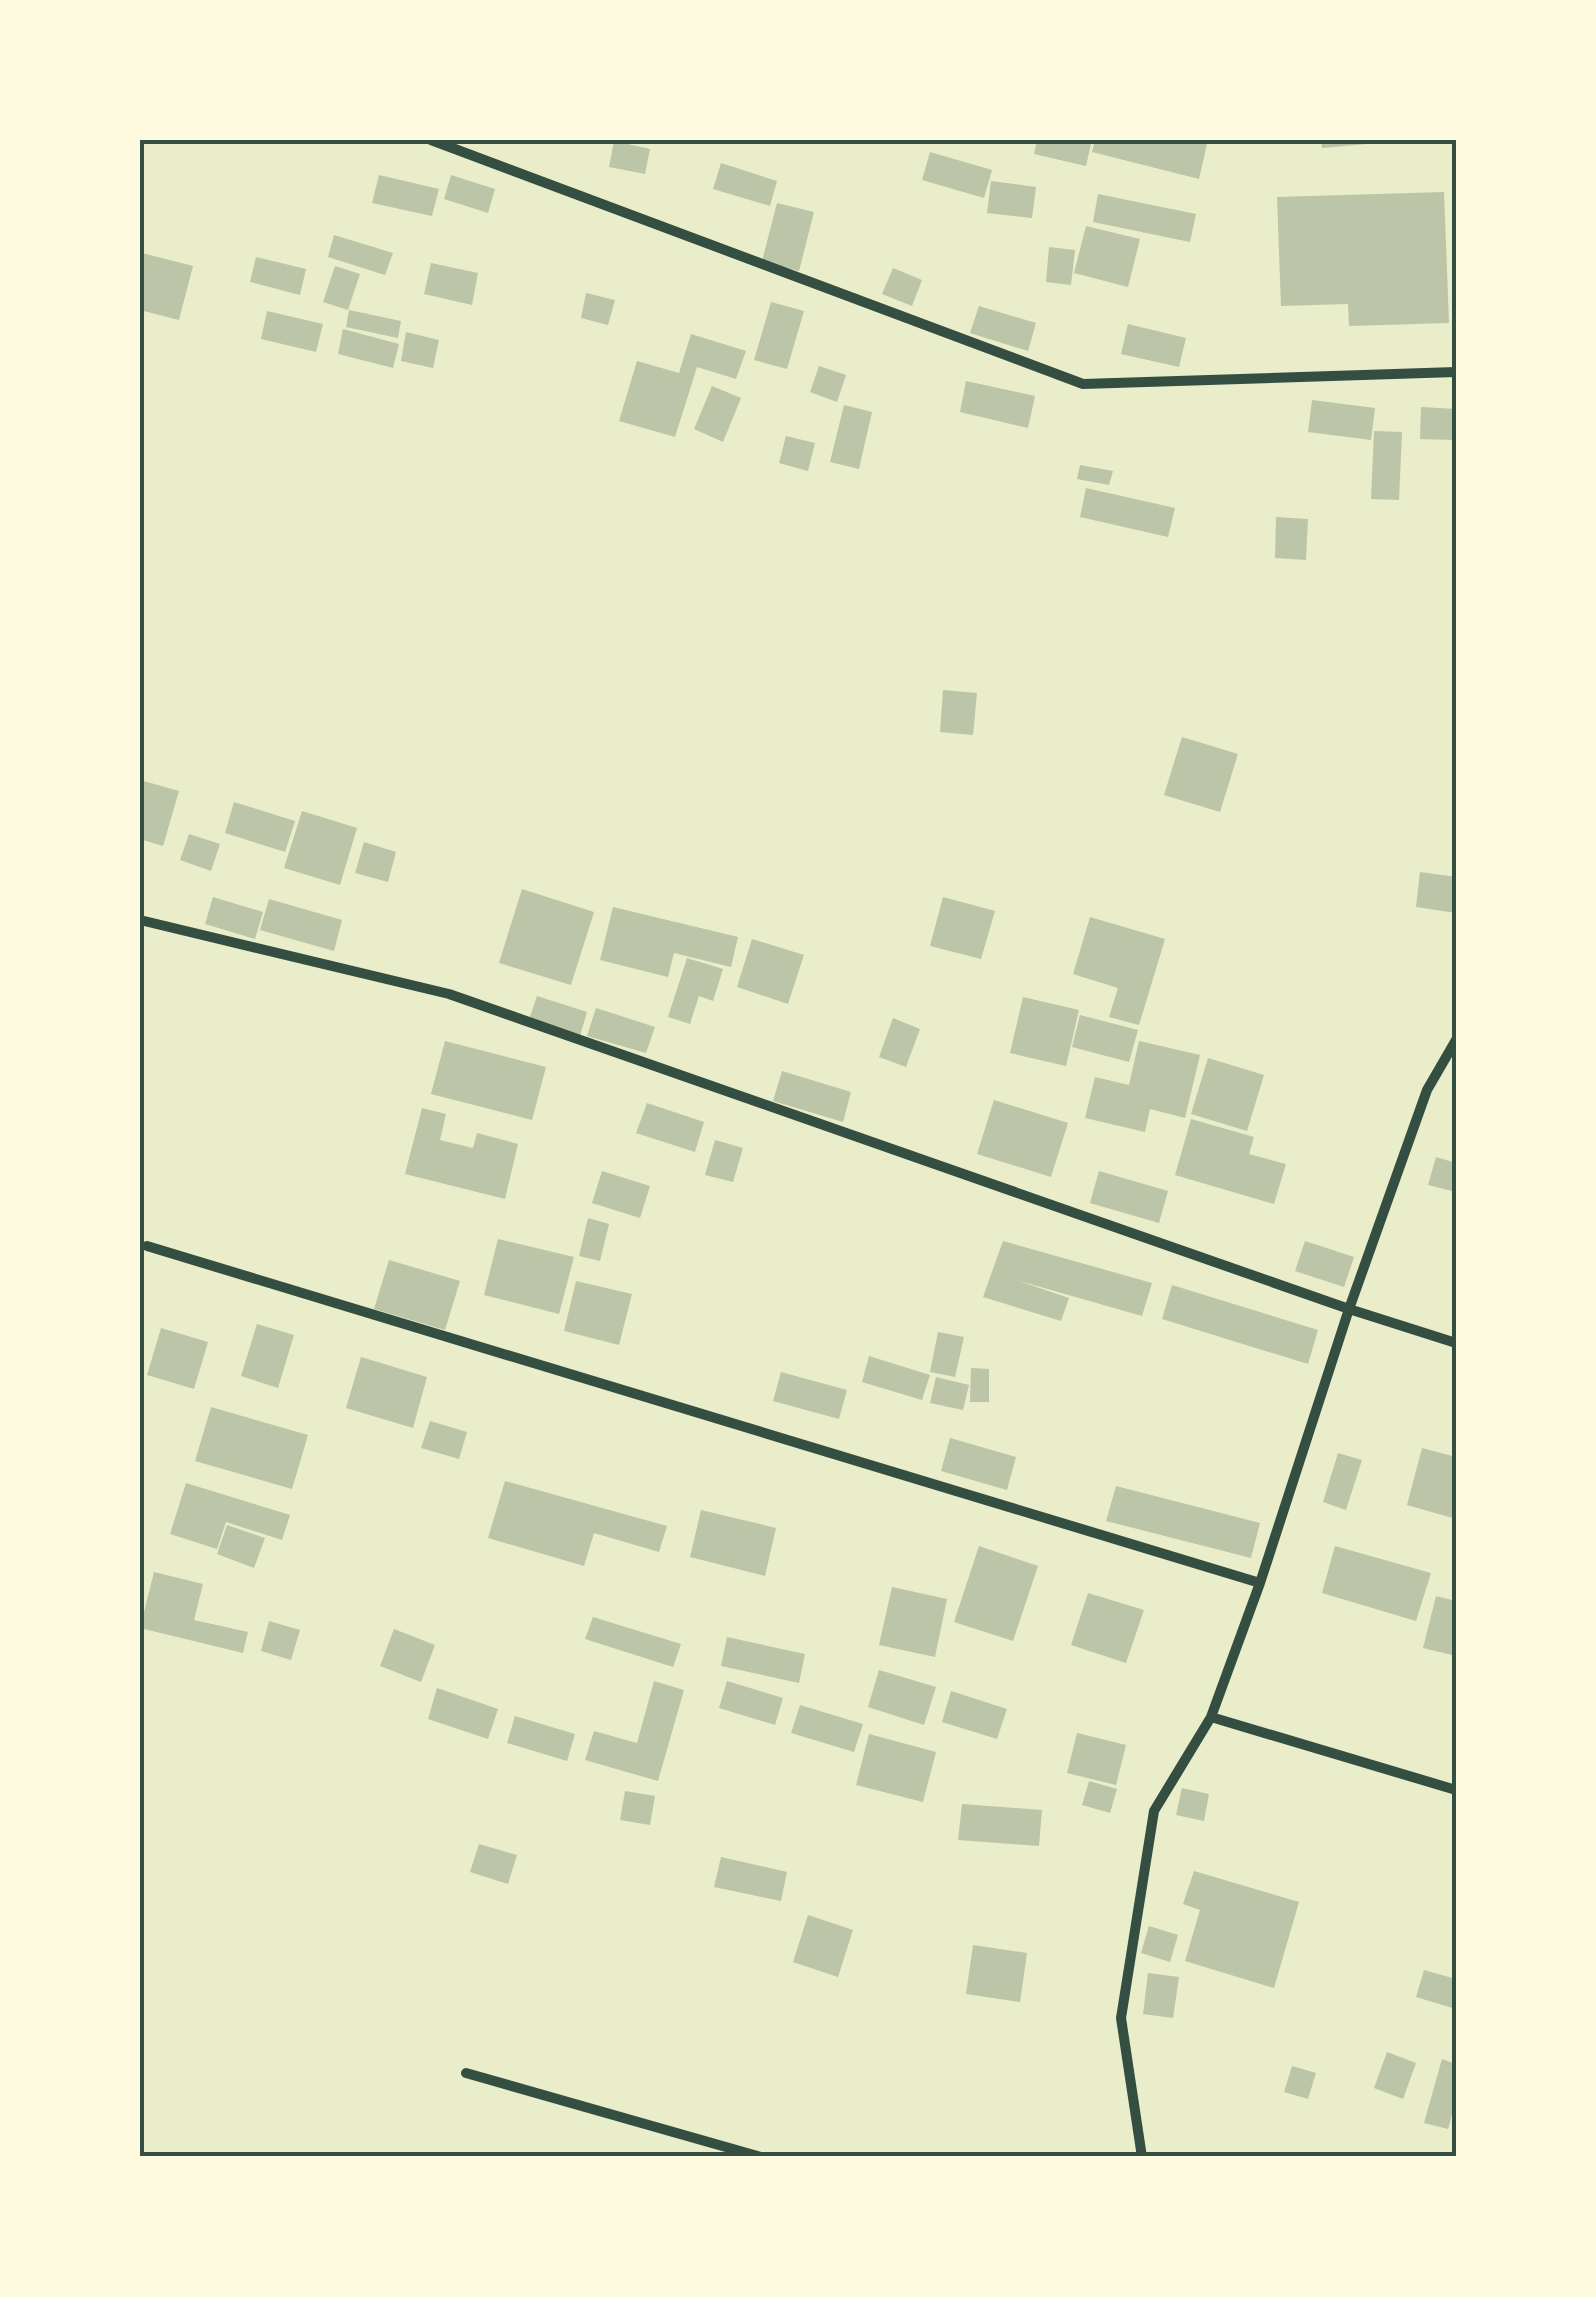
<svg xmlns="http://www.w3.org/2000/svg" width="1596" height="2297" font-family="'Varela Round',sans-serif">
	<style>
		.building { fill: #bcc5a7 }
		.lines { fill: none; stroke-linecap: round; stroke-linejoin: round }
		.minor { stroke: #344e41; stroke-width: 10 }
		.neatline { fill: none; stroke: #344e41; stroke-width: 4 }
	</style>
	<rect width="100%" height="100%" fill="#e9edc9"/>
	<path class="building" d="M 1037,140 L 1092,140 L 1086,166 L 1034,154 Z
		M 1095,140 L 1208,140 L 1199,179 L 1092,152 Z
		M 1321,140 L 1379,140 L 1379,143 L 1322,148 Z
		M 614,141 L 650,149 L 645,174 L 609,167 Z
		M 930,152 L 992,170 L 984,198 L 922,180 Z
		M 721,163 L 777,181 L 770,206 L 713,189 Z
		M 379,175 L 439,189 L 432,216 L 372,203 Z
		M 451,175 L 495,189 L 488,213 L 444,199 Z
		M 991,181 L 1036,187 L 1032,218 L 987,213 Z
		M 1444,192 L 1449,323 L 1349,326 L 1348,304 L 1281,306 L 1277,197 Z
		M 1098,194 L 1196,214 L 1190,242 L 1093,222 Z
		M 777,203 L 814,212 L 799,271 L 762,261 Z
		M 1086,226 L 1140,239 L 1128,287 L 1074,273 Z
		M 334,235 L 393,253 L 385,275 L 328,257 Z
		M 1049,247 L 1075,250 L 1071,285 L 1046,282 Z
		M 142,253 L 193,266 L 179,320 L 140,310 Z
		M 256,257 L 306,269 L 300,295 L 250,282 Z
		M 431,263 L 478,273 L 472,305 L 424,294 Z
		M 335,266 L 360,274 L 348,310 L 323,302 Z
		M 893,268 L 922,280 L 912,306 L 882,294 Z
		M 586,293 L 615,300 L 608,325 L 581,318 Z
		M 771,302 L 804,311 L 787,369 L 754,360 Z
		M 979,306 L 1036,323 L 1028,351 L 970,333 Z
		M 349,310 L 401,321 L 398,338 L 346,327 Z
		M 267,311 L 323,324 L 316,352 L 261,339 Z
		M 1128,324 L 1186,338 L 1179,367 L 1121,354 Z
		M 343,329 L 399,344 L 393,368 L 338,354 Z
		M 406,332 L 439,340 L 433,368 L 401,361 Z
		M 691,334 L 746,351 L 736,379 L 697,367 L 675,437 L 619,421 L 637,361 L 679,373 Z
		M 819,366 L 846,375 L 837,402 L 810,392 Z
		M 966,381 L 1035,396 L 1028,428 L 960,412 Z
		M 712,386 L 741,398 L 723,442 L 694,429 Z
		M 1312,400 L 1375,408 L 1371,440 L 1308,432 Z
		M 844,405 L 872,412 L 859,469 L 830,462 Z
		M 1421,407 L 1456,409 L 1456,440 L 1420,439 Z
		M 1374,431 L 1402,432 L 1399,500 L 1371,499 Z
		M 786,436 L 815,443 L 808,471 L 779,463 Z
		M 1080,465 L 1113,471 L 1109,485 L 1077,479 Z
		M 1086,488 L 1175,508 L 1168,537 L 1080,517 Z
		M 1276,517 L 1308,519 L 1306,560 L 1275,558 Z
		M 943,690 L 977,693 L 973,735 L 940,732 Z
		M 1182,737 L 1238,754 L 1220,812 L 1164,795 Z
		M 140,780 L 179,791 L 163,846 L 140,839 Z
		M 234,802 L 295,821 L 285,852 L 225,833 Z
		M 302,811 L 357,828 L 340,885 L 284,868 Z
		M 189,834 L 220,844 L 211,871 L 180,860 Z
		M 364,842 L 396,852 L 388,882 L 355,873 Z
		M 1420,872 L 1456,877 L 1456,913 L 1416,907 Z
		M 522,889 L 594,912 L 571,985 L 499,963 Z
		M 213,897 L 263,912 L 255,939 L 205,924 Z
		M 943,897 L 995,911 L 981,959 L 930,946 Z
		M 269,899 L 342,920 L 334,951 L 260,930 Z
		M 613,907 L 738,937 L 731,967 L 674,953 L 668,977 L 600,960 Z
		M 1090,917 L 1165,939 L 1139,1025 L 1109,1017 L 1118,988 L 1073,974 Z
		M 752,939 L 804,955 L 788,1004 L 737,987 Z
		M 687,958 L 723,969 L 713,1001 L 699,996 L 690,1024 L 668,1017 Z
		M 537,996 L 587,1012 L 580,1036 L 529,1020 Z
		M 1023,997 L 1079,1010 L 1066,1066 L 1010,1053 Z
		M 596,1008 L 655,1027 L 646,1053 L 587,1036 Z
		M 1080,1015 L 1138,1030 L 1129,1062 L 1072,1047 Z
		M 893,1018 L 920,1029 L 906,1067 L 879,1057 Z
		M 445,1041 L 546,1067 L 532,1120 L 431,1094 Z
		M 1139,1041 L 1200,1055 L 1185,1118 L 1150,1109 L 1145,1132 L 1085,1118 L 1095,1077 L 1129,1085 Z
		M 1208,1058 L 1264,1075 L 1247,1131 L 1191,1114 Z
		M 782,1071 L 851,1092 L 843,1122 L 773,1101 Z
		M 994,1100 L 1068,1123 L 1051,1177 L 977,1154 Z
		M 647,1103 L 704,1122 L 695,1152 L 636,1133 Z
		M 422,1108 L 446,1114 L 440,1140 L 473,1148 L 477,1133 L 518,1144 L 505,1199 L 405,1174 Z
		M 1191,1119 L 1254,1137 L 1249,1154 L 1286,1164 L 1274,1204 L 1175,1175 Z
		M 715,1140 L 743,1148 L 733,1182 L 705,1175 Z
		M 1436,1157 L 1456,1163 L 1456,1192 L 1428,1185 Z
		M 602,1171 L 650,1186 L 640,1218 L 592,1203 Z
		M 1099,1171 L 1168,1191 L 1159,1223 L 1090,1203 Z
		M 588,1218 L 609,1224 L 600,1261 L 579,1256 Z
		M 498,1239 L 574,1257 L 559,1314 L 484,1295 Z
		M 1003,1241 L 1152,1283 L 1142,1316 L 1016,1280 L 1069,1298 L 1061,1321 L 983,1297 Z
		M 1305,1241 L 1354,1257 L 1344,1287 L 1295,1271 Z
		M 389,1260 L 460,1281 L 445,1330 L 374,1309 Z
		M 576,1281 L 632,1294 L 619,1345 L 564,1331 Z
		M 1172,1285 L 1318,1330 L 1308,1364 L 1162,1319 Z
		M 257,1324 L 294,1335 L 278,1388 L 241,1376 Z
		M 161,1328 L 208,1342 L 194,1389 L 147,1375 Z
		M 938,1332 L 964,1337 L 955,1377 L 930,1372 Z
		M 869,1356 L 930,1375 L 922,1400 L 862,1382 Z
		M 361,1357 L 427,1377 L 413,1428 L 346,1408 Z
		M 971,1368 L 989,1369 L 989,1402 L 970,1402 Z
		M 781,1372 L 847,1390 L 839,1419 L 773,1401 Z
		M 936,1377 L 969,1385 L 963,1410 L 930,1403 Z
		M 211,1407 L 308,1435 L 292,1489 L 195,1461 Z
		M 430,1421 L 467,1432 L 459,1459 L 421,1448 Z
		M 950,1438 L 1016,1457 L 1007,1490 L 941,1471 Z
		M 1422,1448 L 1456,1457 L 1456,1519 L 1407,1505 Z
		M 1338,1453 L 1362,1460 L 1346,1510 L 1323,1502 Z
		M 505,1481 L 667,1526 L 659,1552 L 594,1533 L 584,1566 L 488,1538 Z
		M 186,1483 L 290,1515 L 282,1540 L 226,1522 L 217,1549 L 170,1534 Z
		M 1116,1486 L 1260,1523 L 1251,1558 L 1106,1521 Z
		M 701,1510 L 776,1528 L 765,1576 L 690,1557 Z
		M 227,1525 L 265,1538 L 254,1568 L 217,1554 Z
		M 979,1546 L 1038,1566 L 1013,1641 L 954,1622 Z
		M 1335,1546 L 1431,1573 L 1416,1621 L 1322,1593 Z
		M 154,1572 L 203,1584 L 194,1620 L 248,1632 L 243,1653 L 140,1628 Z
		M 892,1587 L 947,1599 L 935,1657 L 879,1645 Z
		M 1088,1593 L 1144,1610 L 1126,1663 L 1071,1645 Z
		M 1436,1596 L 1456,1601 L 1456,1656 L 1423,1648 Z
		M 593,1617 L 681,1644 L 673,1667 L 585,1639 Z
		M 269,1621 L 300,1630 L 291,1660 L 261,1651 Z
		M 394,1629 L 435,1645 L 421,1682 L 380,1666 Z
		M 727,1637 L 805,1654 L 799,1683 L 721,1666 Z
		M 879,1670 L 936,1687 L 924,1725 L 868,1707 Z
		M 654,1681 L 684,1690 L 658,1781 L 585,1760 L 594,1731 L 637,1743 Z
		M 727,1681 L 783,1698 L 775,1725 L 719,1708 Z
		M 437,1688 L 498,1709 L 488,1739 L 428,1719 Z
		M 951,1691 L 1007,1709 L 997,1739 L 942,1722 Z
		M 800,1705 L 863,1724 L 854,1752 L 791,1733 Z
		M 515,1716 L 575,1734 L 567,1761 L 507,1743 Z
		M 1077,1733 L 1126,1745 L 1116,1785 L 1067,1773 Z
		M 869,1734 L 936,1752 L 923,1802 L 856,1785 Z
		M 1089,1781 L 1117,1789 L 1110,1813 L 1082,1805 Z
		M 1182,1788 L 1209,1794 L 1204,1821 L 1176,1815 Z
		M 625,1791 L 655,1796 L 650,1825 L 620,1820 Z
		M 962,1804 L 1042,1810 L 1039,1846 L 958,1840 Z
		M 479,1844 L 517,1855 L 508,1884 L 470,1872 Z
		M 721,1857 L 787,1872 L 781,1901 L 714,1887 Z
		M 1194,1871 L 1299,1902 L 1274,1988 L 1185,1961 L 1200,1910 L 1183,1904 Z
		M 808,1915 L 853,1930 L 838,1977 L 793,1962 Z
		M 1149,1926 L 1178,1935 L 1170,1962 L 1141,1953 Z
		M 973,1945 L 1027,1953 L 1020,2002 L 966,1994 Z
		M 1424,1970 L 1456,1979 L 1456,2009 L 1416,1997 Z
		M 1148,1973 L 1179,1977 L 1173,2018 L 1143,2014 Z
		M 1387,2052 L 1416,2063 L 1403,2099 L 1374,2088 Z
		M 1442,2059 L 1456,2064 L 1456,2100 L 1448,2129 L 1424,2123 Z
		M 1292,2066 L 1316,2073 L 1308,2099 L 1284,2092 Z"/>
	<g class="lines">
		<path class="minor" d="M 431,140 L 1083,384 L 1456,372
			M 140,920 L 449,994 L 1349,1309 L 1456,1343
			M 147,1246 L 1260,1583
			M 1211,1717 L 1456,1790
			M 466,2073 L 761,2157
			M 1142,2157 L 1121,2018 L 1154,1811 L 1211,1717 L 1260,1583 L 1349,1309 L 1427,1090 L 1456,1040"/>
	</g>
	<rect width="1596" height="2297" fill="none" stroke="#fefae0" stroke-width="285"/>
	<rect x="142" y="142" width="1312" height="2012" class="neatline"/>
</svg>
